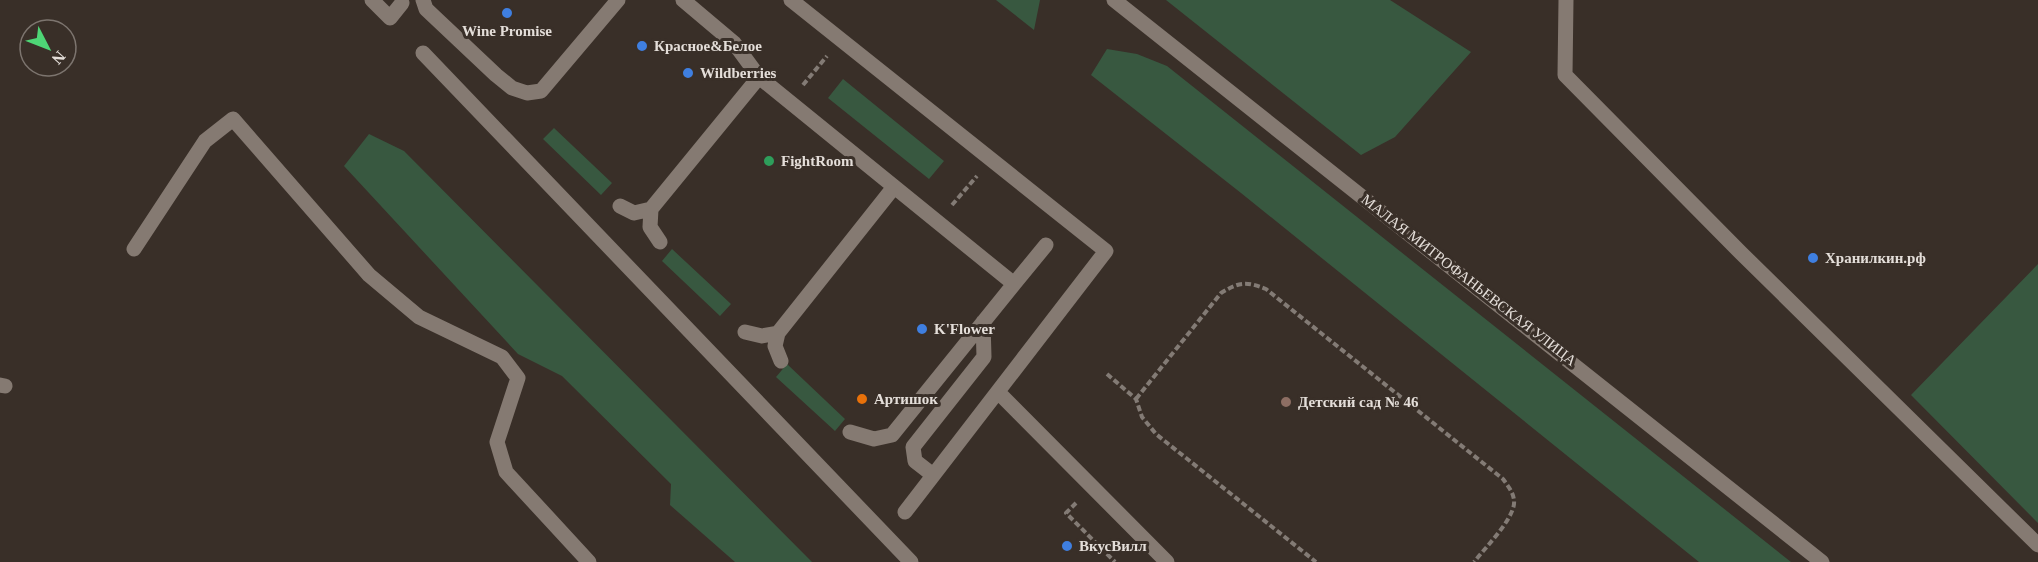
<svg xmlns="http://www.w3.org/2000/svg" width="2038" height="562" font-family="Georgia,serif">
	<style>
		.green { fill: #385840 }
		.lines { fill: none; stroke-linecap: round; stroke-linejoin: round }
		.path { stroke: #837b75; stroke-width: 4; stroke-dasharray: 6 3; stroke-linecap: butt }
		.minor { stroke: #857a72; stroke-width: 15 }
		.shop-dot { fill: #3f7fe0; stroke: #392f28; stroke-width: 2 }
		.leisure-dot { fill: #2e9e5b; stroke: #392f28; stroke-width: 2 }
		.food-dot { fill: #e8710a; stroke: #392f28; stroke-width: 2 }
		.education-dot { fill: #8d6e63; stroke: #392f28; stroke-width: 2 }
		.labels { text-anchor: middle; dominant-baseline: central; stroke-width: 6; stroke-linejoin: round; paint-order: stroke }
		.poi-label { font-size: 15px; font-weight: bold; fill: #e4ded9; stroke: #392f28; text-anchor: start }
		.street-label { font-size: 15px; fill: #e4ded9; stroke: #392f28 }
	</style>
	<rect width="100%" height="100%" fill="#392f28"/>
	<path class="green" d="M 996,0 L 1040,0 L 1034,30 Z
		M 1166,0 L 1390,0 L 1471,52 L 1395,137 L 1361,155 Z
		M 1107,49 L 1137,54 L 1167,66 L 1791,562 L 1699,562 L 1241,193 L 1091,75 Z
		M 843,79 L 944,161 L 929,179 L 828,98 Z
		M 554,128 L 612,183 L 601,195 L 543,139 Z
		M 369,134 L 404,151 L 812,562 L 735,562 L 670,505 L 671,484 L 562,376 L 518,354 L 344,166 Z
		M 672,249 L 731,304 L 720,316 L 662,261 Z
		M 2038,264 L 2038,523 L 1911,395 Z
		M 787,364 L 845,419 L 835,431 L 776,377 Z"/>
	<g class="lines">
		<path class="path" d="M 803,85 L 827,56
			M 952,205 L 977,176
			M 1107,374 L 1136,399 L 1142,417 L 1156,434 L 1316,562
			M 1136,399 L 1221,293 C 1239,282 1246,281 1266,289 L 1503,479 C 1508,486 1515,494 1514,504 C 1512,521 1485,548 1474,562
			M 1076,503 L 1066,513 L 1115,562"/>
		<path class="minor" d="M 372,0 L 390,18 L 402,3
			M 423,0 L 426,9 L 496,75 L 512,88 L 527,93 L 541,91 L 618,0
			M 683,0 L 734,43 L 759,77 L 1014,284 L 892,435 L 874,439 L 850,432
			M 791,0 L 1106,251 L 905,512
			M 1114,0 L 1822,562
			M 1566,0 L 1565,75 L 1741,253 L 2038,545
			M 423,53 L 911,562
			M 620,206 L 634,213 L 651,209
			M 660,242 L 650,227 L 651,209 L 759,77
			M 134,249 L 205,141 L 233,119 L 369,275 L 419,317 L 502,357 L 518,378 L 497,442 L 506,472 L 589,562
			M 1014,284 L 1046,245
			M 745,332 L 762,336 L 778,333
			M 781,361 L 775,346 L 778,333 L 894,187
			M 0,385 L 5,386
			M 998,392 L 1167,562
			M 933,475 L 915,461 L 913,447 L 984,357 L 983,322"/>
	</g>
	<g class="shop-dot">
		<circle cx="507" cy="13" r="6"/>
		<circle cx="642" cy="46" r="6"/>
		<circle cx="688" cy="73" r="6"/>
		<circle cx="1813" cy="258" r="6"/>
		<circle cx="922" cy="329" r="6"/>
		<circle cx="1067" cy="546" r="6"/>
	</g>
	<circle class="leisure-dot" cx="769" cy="161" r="6"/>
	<circle class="food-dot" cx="862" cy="399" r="6"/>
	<circle class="education-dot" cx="1286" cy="402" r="6"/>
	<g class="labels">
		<g class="poi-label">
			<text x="507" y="31" text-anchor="middle">Wine Promise</text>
			<text x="654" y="46">Красное&amp;Белое</text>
			<text x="700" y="73">Wildberries</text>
			<text x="781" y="161">FightRoom</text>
			<text x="1825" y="258">Хранилкин.рф</text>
			<text x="934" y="329">K'Flower</text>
			<text x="874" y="399">Артишок</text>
			<text x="1298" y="402">Детский сад № 46</text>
			<text x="1079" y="546">ВкусВилл</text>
		</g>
		<g class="street-label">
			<text transform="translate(1469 280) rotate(38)">МАЛАЯ МИТРОФАНЬЕВСКАЯ УЛИЦА</text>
		</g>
	</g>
	<g transform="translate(48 48) rotate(132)"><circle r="28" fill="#392f28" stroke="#7d756f" stroke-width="1.5"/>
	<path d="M0-4.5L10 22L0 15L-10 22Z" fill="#4ed676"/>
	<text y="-9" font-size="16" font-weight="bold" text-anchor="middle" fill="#e4ded9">N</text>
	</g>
</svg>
